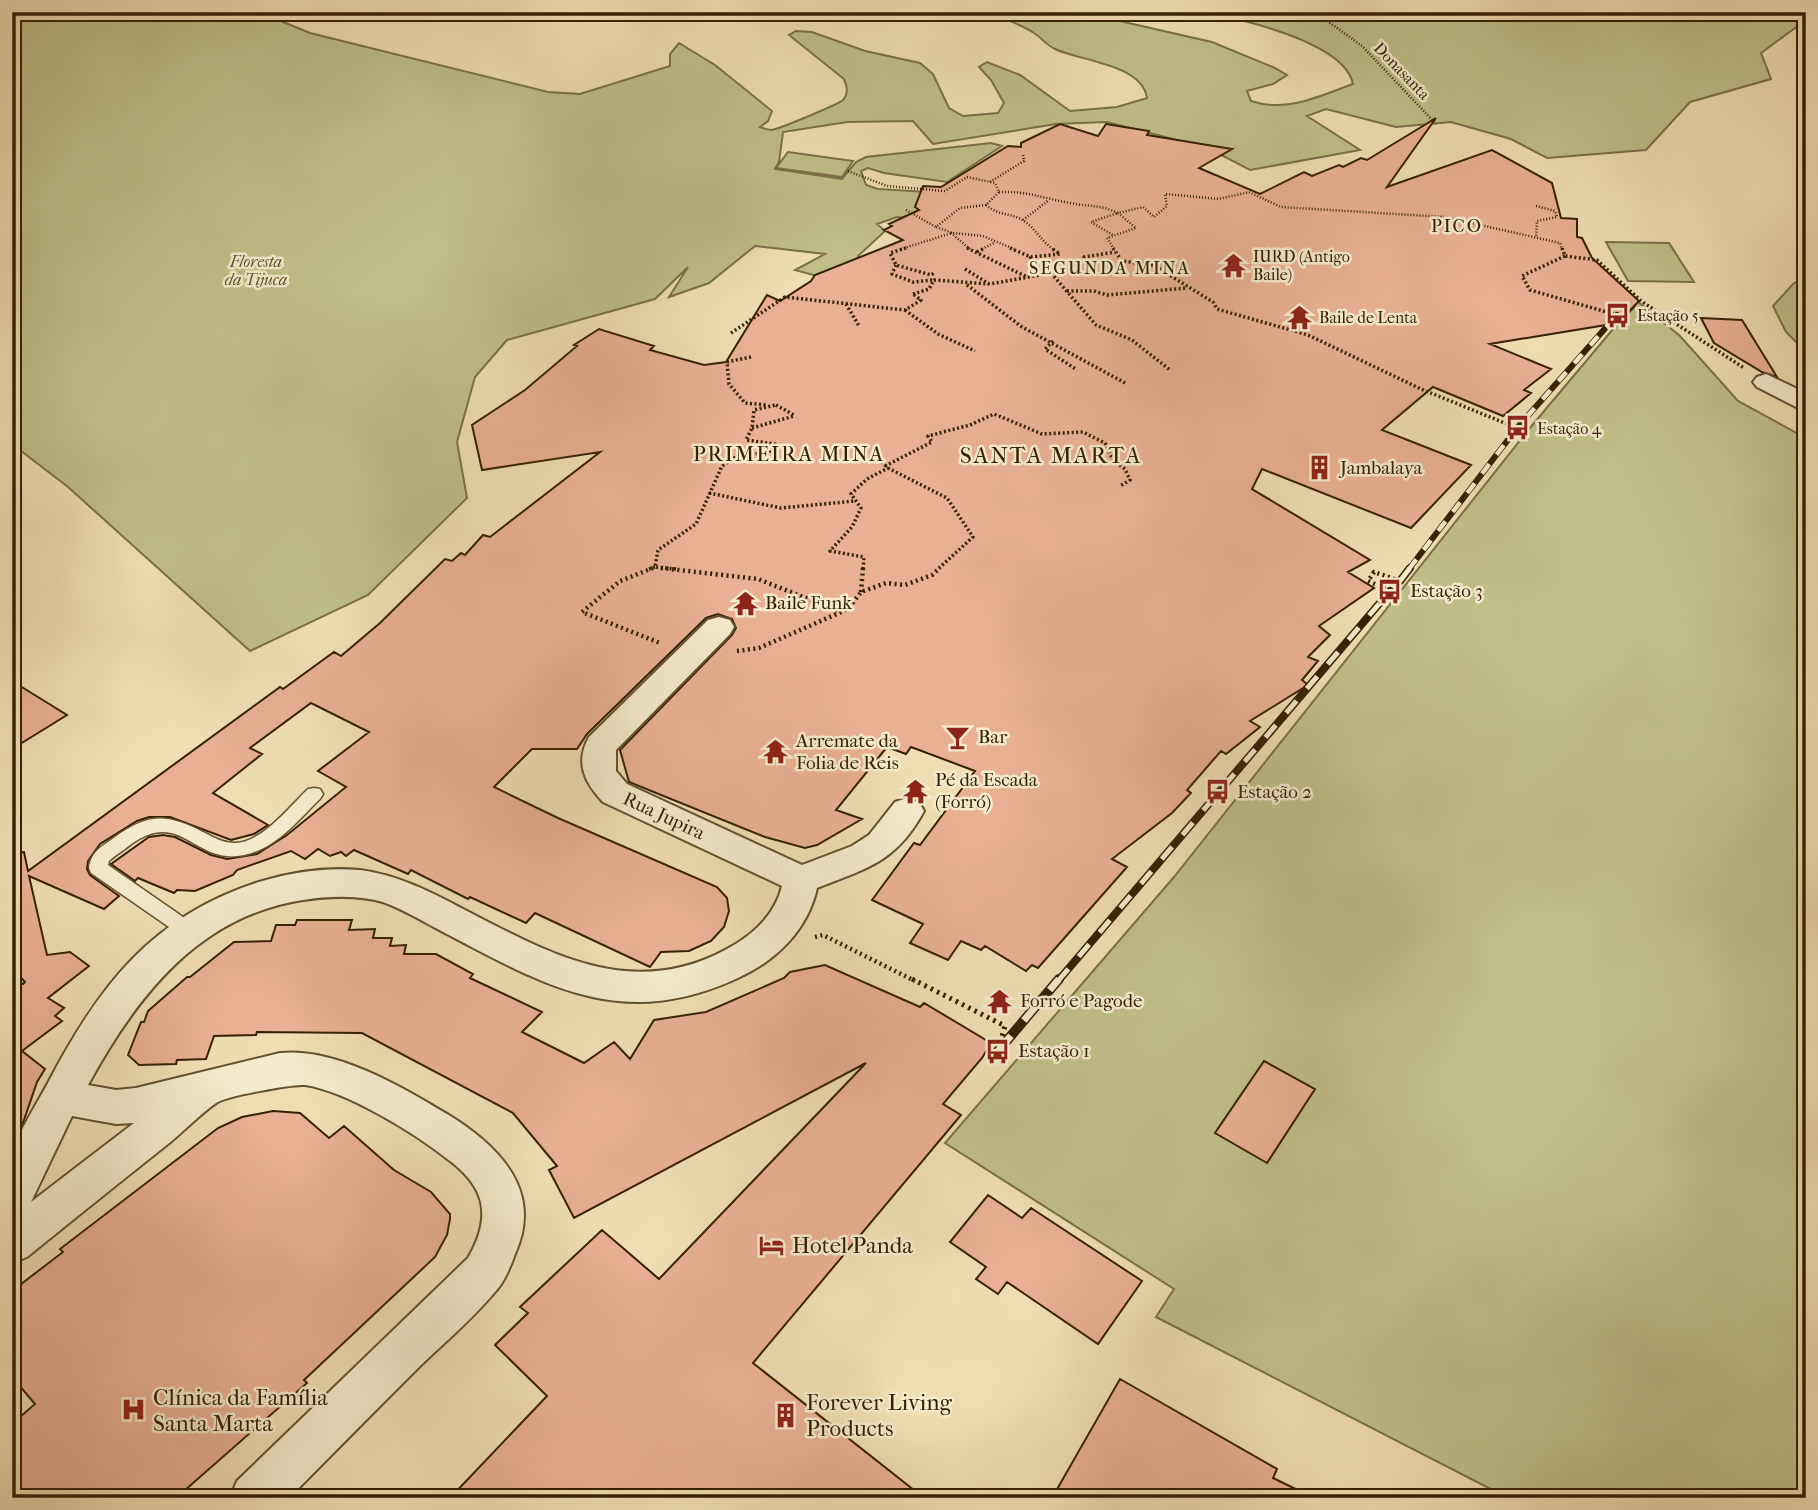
<svg xmlns="http://www.w3.org/2000/svg" width="1818" height="1510" font-family="'IM FELL French Canon',serif">
	<style>
		.green { fill: #c0bf88; stroke: #7b7046; stroke-width: 2 }
		.building { fill: #e9b093; stroke: #362004; stroke-width: 2 }
		.lines { fill: none; stroke-linecap: round; stroke-linejoin: round }
		.service-casing { stroke: #645030; stroke-width: 3 }
		.minor-casing { stroke: #645030; stroke-width: 4 }
		.path-far3 { stroke: #362004; stroke-width: 2.5; stroke-dasharray: 1 2; stroke-linecap: butt }
		.path-far2 { stroke: #362004; stroke-width: 3.5; stroke-dasharray: 2 2.5; stroke-linecap: butt }
		.path-far1 { stroke: #362004; stroke-width: 4.5; stroke-dasharray: 2 3.5; stroke-linecap: butt }
		.path { stroke: #362004; stroke-width: 5; stroke-dasharray: 2.5 4.5; stroke-linecap: butt }
		.service { fill: #f5eacd; fill-rule: evenodd }
		.minor { fill: #f5eacd; fill-rule: evenodd }
		.rail-far2-casing { stroke: #362004; stroke-width: 6 }
		.rail-far1-casing { stroke: #362004; stroke-width: 8 }
		.rail-casing { stroke: #362004; stroke-width: 10 }
		.rail-far2 { stroke: #f5eacd; stroke-width: 4.5; stroke-dasharray: 12; stroke-linecap: butt }
		.rail-far1 { stroke: #f5eacd; stroke-width: 5; stroke-dasharray: 16; stroke-linecap: butt }
		.rail { stroke: #f5eacd; stroke-width: 7; stroke-dasharray: 20; stroke-linecap: butt }
		.labels { text-anchor: middle; dominant-baseline: central; stroke-width: 5; stroke-linejoin: round; paint-order: stroke }
		.far-street-label { font-size: 16px; fill: #362004; stroke: #f5eacd }
		.far-poi-label { font-size: 16px; fill: #362004; stroke: #f5eacd; text-anchor: start }
		.far-park-label { font-size: 16px; font-style: italic; fill: #5f502c; stroke: #f5eacd }
		.far-neighbourhood-label { font-size: 18px; letter-spacing: 2px; fill: #362004; stroke: #f5eacd }
		.poi-label { font-size: 19px; fill: #362004; stroke: #f5eacd; text-anchor: start }
		.street-label { font-size: 19px; fill: #362004; stroke: #f5eacd }
		.neighbourhood-label { font-size: 21px; letter-spacing: 2px; fill: #362004; stroke: #f5eacd }
		.quarter-label { font-size: 23px; letter-spacing: 2px; fill: #362004; stroke: #f5eacd }
		.near-poi-label { font-size: 23px; fill: #362004; stroke: #f5eacd; text-anchor: start }
	</style>
	<rect width="100%" height="100%" fill="#f0deb2"/>
	<filter id="stains"><feTurbulence type="fractalNoise" baseFrequency=".00286" numOctaves="4"/><feColorMatrix values="0 0 0 0 .2 0 0 0 0 .09 0 0 0 0 .02 0 0 0 .5 -.17"/></filter>
	<radialGradient id="worn" r=".72"><stop offset=".6" stop-color="#630" stop-opacity="0"/><stop offset="1" stop-color="#630" stop-opacity=".3"/></radialGradient>
	<path class="green" d="M 12,12 L 259,12 L 310,33 L 548,92 L 580,94 L 670,66 L 670,54 L 679,43 L 715,65 L 772,111 L 768,121 L 760,127 C 762,128 769,130 771,130 C 777,130 839,104 843,100 C 849,93 847,86 844,79 L 789,35 L 796,31 L 812,32 L 865,51 L 920,63 L 933,74 L 949,108 L 963,116 L 998,113 L 1004,103 L 991,80 L 979,67 L 987,62 L 1020,75 L 1070,111 L 1117,107 L 1147,98 C 1142,64 1080,61 1055,49 C 1046,45 1042,38 1034,33 C 1021,24 1003,19 989,12 L 1096,12 L 1124,22 L 1212,42 L 1275,68 L 1287,75 L 1273,84 L 1247,91 L 1251,101 C 1287,113 1319,96 1353,84 C 1345,43 1244,20 1207,12 L 1806,12 L 1806,20 L 1761,53 L 1771,79 L 1690,102 L 1646,150 L 1547,158 L 1511,139 L 1451,122 L 1396,127 L 1326,109 L 1307,116 L 1360,150 L 1250,170 L 1208,148 L 1107,122 L 1056,124 L 933,144 L 913,121 L 847,122 L 783,132 L 779,162 L 775,169 L 842,179 L 856,162 L 866,157 L 991,143 L 1002,146 L 947,182 L 884,173 L 868,168 L 861,171 L 866,185 L 878,189 L 945,193 L 908,218 L 897,217 L 877,224 L 885,231 L 858,256 L 864,264 L 824,278 L 795,270 L 825,254 L 755,246 L 709,283 L 669,297 L 688,267 L 655,299 L 507,340 L 475,377 L 457,442 L 467,498 L 368,595 L 250,651 L 68,487 L 12,444 Z
		M 788,152 L 853,161 L 842,177 L 776,168 Z
		M 1606,242 L 1669,243 L 1694,282 L 1628,281 Z
		M 1806,278 L 1806,352 L 1786,332 L 1773,306 L 1794,283 Z
		M 1637,301 L 1680,336 L 1738,401 L 1806,438 L 1806,1498 L 1508,1498 L 1156,1317 L 1174,1289 L 945,1143 L 1174,877 L 1529,429 L 1619,322 L 1634,308 Z"/>
	<path class="building" d="M 1436,118 L 1387,187 L 1492,150 L 1552,183 L 1561,218 L 1577,219 L 1577,237 L 1582,238 L 1592,258 L 1639,301 L 1618,323 L 1490,344 L 1551,369 L 1524,390 L 1531,393 L 1503,416 L 1433,387 L 1382,430 L 1471,465 L 1411,528 L 1262,469 L 1252,489 L 1370,560 L 1348,572 L 1374,588 L 1319,626 L 1330,635 L 1308,657 L 1318,661 L 1302,680 L 1308,685 L 1250,721 L 1260,727 L 1226,754 L 1221,751 L 1187,790 L 1191,793 L 1172,813 L 1112,859 L 1127,867 L 1038,968 L 1032,965 L 1026,971 L 985,946 L 981,950 L 961,941 L 948,960 L 910,943 L 923,924 L 872,900 L 914,843 L 920,845 L 975,771 L 911,747 L 906,754 L 887,747 L 836,810 L 862,819 L 817,845 L 805,848 L 765,837 L 629,782 L 620,750 L 732,635 L 736,628 L 732,619 L 718,614 L 706,618 L 587,734 L 577,749 L 532,749 L 494,787 L 558,818 L 717,887 L 727,898 L 729,911 L 724,927 L 711,941 L 689,951 L 661,952 L 650,967 L 535,913 L 526,923 L 470,897 L 468,899 L 411,870 L 408,874 L 354,850 L 346,856 L 341,852 L 330,856 L 318,849 L 305,859 L 291,851 L 237,870 L 233,875 L 195,891 L 177,890 L 174,893 L 138,878 L 135,881 L 111,864 L 149,837 L 163,835 L 175,837 L 211,855 L 227,859 L 257,854 L 287,835 L 346,787 L 318,771 L 369,732 L 311,703 L 250,748 L 262,754 L 213,793 L 268,825 L 254,834 L 231,840 L 170,817 L 149,817 L 137,821 L 100,844 L 88,861 L 87,869 L 90,875 L 119,896 L 104,909 L 29,876 L 47,955 L 70,952 L 89,966 L 48,998 L 64,1008 L 55,1016 L 62,1021 L 22,1051 L 45,1069 L 37,1082 L 23,1123 L 12,1140 L 12,977 L 23,984 L 25,982 L 12,968 L 12,853 L 24,852 L 28,871 L 280,687 L 283,689 L 334,652 L 341,656 L 380,623 L 445,559 L 452,561 L 461,553 L 465,555 L 483,535 L 490,537 L 600,452 L 482,470 L 472,425 L 525,390 L 577,346 L 574,345 L 599,329 L 654,346 L 650,350 L 704,365 L 726,362 L 767,295 L 780,301 L 811,281 L 815,275 L 903,240 L 884,230 L 892,226 L 889,224 L 919,210 L 915,207 L 923,186 L 941,187 L 1008,146 L 1021,147 L 1021,143 L 1060,124 L 1098,136 L 1106,124 L 1149,131 L 1147,135 L 1232,149 L 1199,168 L 1260,194 L 1304,172 L 1312,176 L 1339,165 L 1343,167 L 1361,158 L 1367,160 Z
		M 1701,318 L 1742,320 L 1777,377 L 1762,372 L 1714,343 Z
		M 12,681 L 67,715 L 12,749 Z
		M 297,920 L 352,920 L 349,930 L 375,929 L 373,938 L 392,938 L 390,946 L 406,945 L 404,954 L 436,954 L 473,974 L 470,978 L 542,1012 L 522,1032 L 584,1063 L 614,1042 L 630,1059 L 654,1020 L 706,1012 L 784,978 L 790,972 L 825,965 L 920,1007 L 924,1003 L 991,1043 L 982,1058 L 943,1104 L 961,1115 L 753,1363 L 924,1498 L 450,1498 L 547,1396 L 495,1345 L 528,1313 L 520,1307 L 602,1230 L 659,1279 L 866,1063 L 574,1218 L 549,1170 L 557,1166 L 513,1113 L 362,1033 L 257,1032 L 256,1035 L 214,1036 L 206,1059 L 177,1060 L 176,1064 L 139,1065 L 128,1055 L 141,1022 L 144,1022 L 148,1011 L 187,977 L 190,977 L 234,942 L 271,941 L 276,925 L 295,925 Z
		M 1264,1061 L 1315,1089 L 1267,1163 L 1215,1133 Z
		M 273,1111 L 300,1113 L 329,1138 L 344,1126 L 394,1170 L 431,1192 L 450,1214 L 450,1219 L 447,1235 L 435,1257 L 304,1380 L 307,1383 L 176,1498 L 12,1498 L 12,1424 L 35,1404 L 12,1377 L 12,1291 L 63,1252 L 60,1249 L 218,1128 L 242,1117 Z
		M 988,1195 L 1022,1218 L 1031,1208 L 1142,1281 L 1098,1344 L 1007,1282 L 998,1294 L 976,1279 L 986,1267 L 950,1242 Z
		M 1120,1379 L 1277,1469 L 1273,1478 L 1314,1498 L 1052,1498 Z"/>
	<g class="lines">
		<defs>
			<path id="service" d="M 314,788 L 320,789 L 323,794 L 320,799 C 298,820 276,849 244,855 C 194,866 182,807 130,845 C 123,851 115,855 109,861 L 108,865 L 196,926 L 199,931 L 196,936 L 189,939 L 182,936 L 91,873 L 89,868 C 91,851 103,846 115,837 C 150,812 168,814 205,833 C 214,838 224,843 235,843 C 263,842 289,807 308,789 Z"/>
			<path id="minor" d="M 1766,374 L 1806,393 L 1806,412 L 1757,387 L 1753,382 L 1757,377 Z
				M 719,617 L 730,620 L 734,627 L 730,634 L 616,750 L 616,771 L 627,784 L 802,865 L 852,846 L 869,835 L 895,802 L 907,798 L 919,802 L 924,811 C 896,862 868,868 817,888 C 808,929 777,960 740,977 C 623,1032 548,987 445,933 C 424,922 405,910 383,902 C 357,895 330,896 303,900 C 198,916 136,997 88,1085 L 116,1090 L 136,1088 L 280,1053 C 334,1047 401,1086 447,1114 C 498,1145 544,1190 515,1254 C 511,1265 506,1278 499,1287 C 476,1316 446,1341 420,1366 C 376,1410 332,1454 289,1498 L 230,1498 L 237,1481 L 468,1258 C 491,1218 487,1189 450,1161 C 416,1134 347,1091 305,1085 C 293,1084 225,1096 216,1103 C 200,1114 184,1131 168,1144 C 121,1181 74,1219 27,1257 L 12,1263 C 12,1229 8,1188 12,1155 C 15,1138 39,1100 48,1083 C 98,987 152,916 259,882 C 291,872 326,867 360,870 C 398,875 431,892 465,910 C 550,954 632,1001 727,949 C 753,935 775,915 782,886 L 603,802 C 584,782 575,762 589,737 L 708,620 ZM 72,1116 L 116,1124 L 134,1123 L 31,1202 Z"/>
		</defs>
		<use href="#service" class="service-casing"/>
		<use href="#minor" class="minor-casing"/>
		<path class="path-far3" d="M 1315,12 L 1362,46 L 1436,124
			M 848,171 L 887,186 L 945,191 L 967,177 L 995,183 L 999,192 L 986,205
			M 990,182 L 1024,161 L 1023,154
			M 999,192 C 1028,191 1042,198 1070,203 C 1089,207 1099,204 1118,213 L 1091,222 L 1113,235
			M 986,205 C 1000,217 1011,212 1024,221 C 1035,228 1042,242 1053,249
			M 986,205 L 960,208 L 936,227 L 953,233 L 983,236 L 1014,249
			M 1536,206 L 1555,211 L 1557,217 L 1537,221 L 1536,238
			M 906,210 L 936,227
			M 1023,220 L 1049,200
			M 951,233 L 970,249
			M 901,249 L 952,233
			M 982,249 L 994,243
			M 1114,249 L 1107,238 L 1136,228 L 1118,213 L 1143,207 L 1154,217 L 1167,206 L 1165,194 L 1219,199 L 1249,192 L 1281,207 L 1445,217 L 1560,243 L 1562,249"/>
		<path class="path-far2" d="M 906,248 L 890,253 L 896,265 L 931,275 L 934,273
			M 967,248 L 1027,277
			M 1010,248 L 1031,257 L 1060,254 L 1051,248
			M 1113,248 L 1122,261 L 1153,265 L 1213,302 L 1217,309 L 1308,335 L 1421,389 L 1517,428
			M 1562,248 L 1565,256 L 1597,260 L 1641,301 L 1744,368
			M 977,252 L 985,248
			M 1565,256 L 1522,276 L 1530,290 L 1617,315
			M 1031,257 L 1029,260 L 1041,275
			M 896,265 L 892,274 L 913,282 L 933,280
			M 965,269 L 989,284
			M 1051,273 L 1096,325 L 1132,340 L 1170,370
			M 967,285 L 1022,327 L 1127,384
			M 1067,291 L 1094,291 L 1107,295 L 1187,288
			M 913,294 L 929,289 L 934,280 L 990,284 L 1067,270 L 1084,262 L 1084,257 L 1115,252
			M 846,304 L 859,326
			M 905,310 L 938,334 L 975,351
			M 731,333 L 785,297 L 905,310 L 921,300 L 913,294
			M 1053,341 L 1045,349 L 1077,370
			M 751,357 L 727,362 L 729,384 L 745,403 L 767,405
			M 776,405 L 794,415
			M 752,428 L 794,416
			M 872,452 L 888,468 L 947,498 L 973,537 L 938,569
			M 885,466 L 932,442 L 928,436 L 970,425 L 994,414 L 1042,434 L 1083,432 L 1105,443 L 1113,460 L 1125,469 L 1130,480 L 1120,486
			M 709,493 L 781,508 L 855,501
			M 649,569 L 655,567
			M 676,569 L 655,567 L 658,550 L 696,524 L 722,466 L 736,457 L 769,452 L 775,444 L 746,440 L 752,428 L 754,410 L 776,405
			M 863,569 L 864,557 L 830,551 L 852,527 L 861,508 L 851,494 L 867,479 L 888,468"/>
		<path class="path-far1" d="M 653,568 L 620,581 L 582,612 L 660,643
			M 661,568 L 758,579 L 841,612
			M 1390,591 L 1368,581 L 1374,572 L 1400,581
			M 861,592 L 863,568
			M 737,651 L 759,648 L 848,609 L 861,592 L 886,583 L 905,585 L 932,575 L 940,568
			M 815,937 L 823,935 L 915,981"/>
		<path class="path" d="M 912,979 L 1005,1026 L 998,1051"/>
		<use href="#service" class="service"/>
		<use href="#minor" class="minor"/>
		<defs>
			<path id="rail-far2" d="M 1409,569 L 1517,428 L 1617,315"/>
			<path id="rail-far1" d="M 1400,581 L 1410,568
				M 1058,981 L 1390,591"/>
			<path id="rail" d="M 998,1051 L 1059,979"/>
		</defs>
		<use href="#rail-far2" class="rail-far2-casing"/>
		<use href="#rail-far1" class="rail-far1-casing"/>
		<use href="#rail" class="rail-casing"/>
		<use href="#rail-far2" class="rail-far2"/>
		<use href="#rail-far1" class="rail-far1"/>
		<use href="#rail" class="rail"/>
	</g>
	<defs>
		<symbol id="temple-bare" viewBox="-9 -9 18 18"><path d="M0-6L5-2H3V0L6.5 2.5H4V6H1.5V3h-3V6H-4V2.5H-6.5L-3 0V-2H-5Z" fill="#8f2418" stroke="#f5eacd" stroke-width="2.5" paint-order="stroke"/></symbol>
		<symbol id="bus-bare" viewBox="-9 -9 18 18"><path d="M-5-6H5V4H4V6H2V4H-2V6H-4V4H-5ZM-3.5-4V0h7V-4ZM-3.5 1.2v1.5H-2V1.2ZM2 1.2v1.5H3.5V1.2Z" fill="#8f2418" stroke="#f5eacd" stroke-width="2.5" paint-order="stroke"/></symbol>
		<symbol id="building-bare" viewBox="-9 -9 18 18"><path d="M-4-6H4V6H1V3H-1V6H-4ZM-2.5-4.3h1.7v1.8h-1.7ZM.8-4.3h1.7v1.8H.8ZM-2.5-1h1.7V.8h-1.7ZM.8-1h1.7V.8H.8Z" fill="#8f2418" stroke="#f5eacd" stroke-width="2.5" paint-order="stroke"/></symbol>
		<symbol id="bar-bare" viewBox="-9 -9 18 18"><path d="M-6-5H6L.8 .8V4.5H3.5V6h-7V4.5H-.8V.8Z" fill="#8f2418" stroke="#f5eacd" stroke-width="2.5" paint-order="stroke"/></symbol>
		<symbol id="hotel-bare" viewBox="-9 -9 18 18"><path d="M-6-4.5h1.5V1H6V5H4.5V3h-9V5H-6ZM-4 0a1.8 1.8 0 1 1 3.6 0ZM.5 0V-2.5h3Q6-2.5 6 0Z" fill="#8f2418" stroke="#f5eacd" stroke-width="2.5" paint-order="stroke"/></symbol>
		<symbol id="hospital-bare" viewBox="-9 -9 18 18"><path d="M-5-5h3v3.5h4V-5h3V5h-3V1.5h-4V5h-3Z" fill="#8f2418" stroke="#f5eacd" stroke-width="2.5" paint-order="stroke"/></symbol>
	</defs>
	<g fill-rule="evenodd">
		<use href="#temple-bare" x="1216" y="248" width="35" height="35"/>
		<use href="#bus-bare" x="1600" y="298" width="35" height="35"/>
		<use href="#temple-bare" x="1282" y="300" width="35" height="35"/>
		<use href="#bus-bare" x="1500" y="410" width="35" height="35"/>
		<use href="#building-bare" x="1302" y="450" width="35" height="35"/>
		<use href="#bus-bare" x="1372" y="574" width="35" height="35"/>
		<use href="#temple-bare" x="728" y="586" width="35" height="35"/>
		<use href="#bar-bare" x="940" y="720" width="35" height="35"/>
		<use href="#temple-bare" x="758" y="734" width="35" height="35"/>
		<use href="#temple-bare" x="898" y="774" width="35" height="35"/>
		<use href="#bus-bare" x="1200" y="774" width="35" height="35"/>
		<use href="#temple-bare" x="982" y="984" width="35" height="35"/>
		<use href="#bus-bare" x="980" y="1034" width="35" height="35"/>
		<use href="#hotel-bare" x="754" y="1228" width="35" height="35"/>
		<use href="#hospital-bare" x="116" y="1392" width="35" height="35"/>
		<use href="#building-bare" x="768" y="1398" width="35" height="35"/>
	</g>
	<g class="labels">
		<g class="far-street-label">
			<text transform="translate(1402 71) rotate(46)">Donasanta</text>
		</g>
		<g class="far-poi-label">
			<text x="1253" y="256">IURD (Antigo<tspan x="1253" dy="18">Baile)</tspan></text>
			<text x="1637" y="315">Estação 5</text>
			<text x="1319" y="317">Baile de Lenta</text>
			<text x="1537" y="428">Estação 4</text>
		</g>
		<g class="far-park-label">
			<text x="256" y="261">Floresta<tspan x="256" dy="18">da Tijuca</tspan></text>
		</g>
		<g class="far-neighbourhood-label">
			<text x="1457" y="226">PICO</text>
			<text x="1110" y="268">SEGUNDA MINA</text>
		</g>
		<g class="poi-label">
			<text x="1340" y="468">Jambalaya</text>
			<text x="1410" y="591">Estação 3</text>
			<text x="765" y="603">Baile Funk</text>
			<text x="978" y="737">Bar</text>
			<text x="796" y="741">Arremate da<tspan x="796" dy="22">Folia de Reis</tspan></text>
			<text x="935" y="780">Pé da Escada<tspan x="935" dy="22">(Forró)</tspan></text>
			<text x="1237" y="792">Estação 2</text>
			<text x="1020" y="1001">Forró e Pagode</text>
			<text x="1018" y="1051">Estação 1</text>
		</g>
		<g class="street-label">
			<text transform="translate(664 816) rotate(25)">Rua Jupira</text>
		</g>
		<g class="neighbourhood-label">
			<text x="789" y="454">PRIMEIRA MINA</text>
		</g>
		<g class="quarter-label">
			<text x="1051" y="455">SANTA MARTA</text>
		</g>
		<g class="near-poi-label">
			<text x="792" y="1245">Hotel Panda</text>
			<text x="153" y="1397">Clínica da Família<tspan x="153" dy="26">Santa Marta</tspan></text>
			<text x="806" y="1402">Forever Living<tspan x="806" dy="26">Products</tspan></text>
		</g>
	</g>
	<rect width="1818" height="1510" fill="none" stroke="#f0deb2" stroke-width="42"/>
	<rect x="14" y="14" width="1790" height="1482" fill="none" stroke="#362004" stroke-width="3.5"/>
	<rect x="21" y="21" width="1776" height="1468" fill="none" stroke="#362004" stroke-width="2"/>
	<rect width="100%" height="100%" filter="url(#stains)"/>
	<rect width="100%" height="100%" fill="url(#worn)"/>
</svg>
